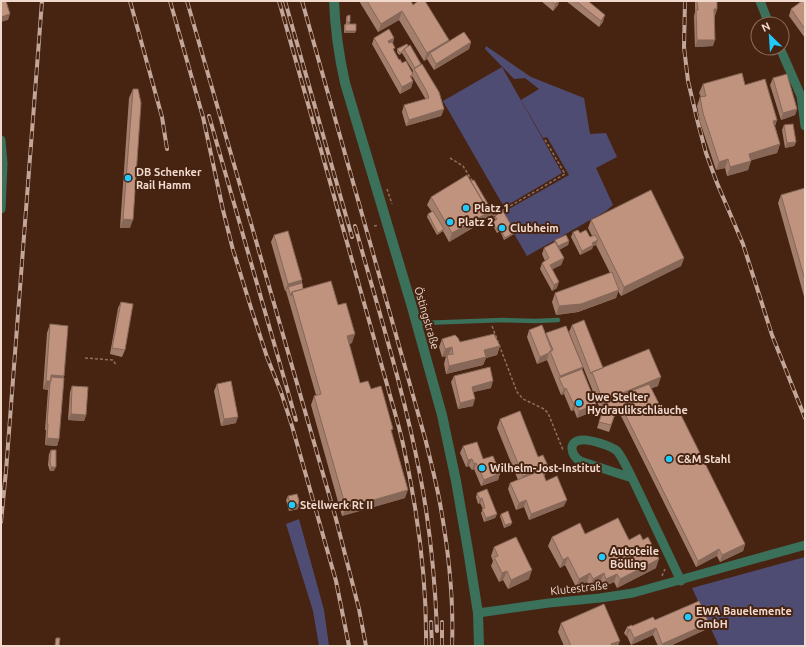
<svg xmlns="http://www.w3.org/2000/svg" width="806" height="647" font-family="Ubuntu,sans-serif">
	<style>
		.green { fill: #4f4c74 }
		.lines { fill: none; stroke-linecap: round; stroke-linejoin: round }
		.path { stroke: #8e6f60; stroke-width: 1.5; stroke-dasharray: 3 2; stroke-linecap: butt }
		.service { stroke: #3b705b; stroke-width: 4.5 }
		.minor { stroke: #3b705b; stroke-width: 9 }
		.tertiary { stroke: #3b705b; stroke-width: 10 }
		.rail-casing { stroke: #c2a699; stroke-width: 4 }
		.rail { stroke: #472311; stroke-width: 2.5; stroke-dasharray: 8; stroke-linecap: butt }
		.wall { fill: #a47e6c }
		.shaded-wall { fill: #866758 }
		.building { fill: #bf937e; stroke: #866758 }
		.poi-dot { fill: #21c9fd; stroke: #472311; stroke-width: 1.5 }
		.labels { text-anchor: middle; dominant-baseline: central; stroke-width: 4; stroke-linejoin: round; paint-order: stroke }
		.poi-label { font-size: 11px; font-weight: bold; fill: #f1d9ce; stroke: #472311; text-anchor: start }
		.street-label { font-size: 11px; fill: #f1d9ce; stroke: #472311 }
	</style>
	<rect width="100%" height="100%" fill="#472311"/>
	<path class="green" d="M 486,46 L 531,77 L 584,98 L 590,134 L 606,133 L 617,157 L 596,168 L 613,205 L 606,211 L 527,256 L 502,213 L 569,175 L 547,137 L 543,138 L 521,100 L 539,89 L 525,78 L 514,79 L 485,49 Z
		M 502,67 L 562,173 L 504,207 L 443,101 Z
		M 299,519 L 324,610 L 329,646 L 319,646 L 313,611 L 286,524 Z
		M 805,557 L 805,646 L 719,646 L 692,588 Z"/>
	<g class="lines">
		<path class="path" d="M 450,158 L 463,166 L 473,182
			M 387,189 L 392,204
			M 491,213 L 493,216 L 493,221
			M 493,216 L 565,174 L 544,138
			M 374,226 L 379,225
			M 492,326 L 517,392 L 523,399 L 544,409 L 548,413 L 563,450
			M 85,358 L 113,360 L 116,365
			M 662,576 L 665,569"/>
		<path class="service" d="M 416,323 L 423,323 L 503,320 L 535,321 L 558,320"/>
		<path class="minor" d="M 760,1 L 769,24
			M 780,48 L 801,96 L 805,126
			M 1,140 L 3,164 L 1,209
			M 632,478 L 580,461 C 571,455 567,441 582,440 C 589,439 612,446 617,451 C 622,456 632,478 636,486 C 651,518 666,549 681,581
			M 478,613 L 549,603 L 600,598 L 633,593 L 805,545"/>
		<path class="tertiary" d="M 334,1 C 335,29 339,56 345,83 L 412,307 L 430,372 L 442,415 L 456,481 L 468,550 L 478,613 L 479,646"/>
		<defs>
			<path id="rail" d="M 130,1 L 162,117 L 167,149
				M 170,1 L 203,117 L 223,210 L 233,250 L 252,311 L 267,357 L 281,392 L 292,426 L 336,581 L 349,646
				M 187,1 L 336,519 L 359,609 L 366,646
				M 279,1 L 388,388 C 393,407 399,425 403,444 C 417,508 427,580 426,646
				M 285,1 L 352,237
				M 302,1 L 425,438 C 430,458 435,478 439,498 C 448,546 454,596 452,646
				M 685,1 L 684,47 L 688,81 L 698,123 L 706,153 L 717,183 L 743,244 L 772,335 L 805,418
				M 209,116 L 296,420
				M 355,226 C 378,309 404,391 420,475 C 430,526 435,578 437,631
				M 1,522 L 6,471 L 42,1
				M 431,622 L 432,646
				M 442,622 L 442,646"/>
		</defs>
		<use href="#rail" class="rail-casing"/>
		<use href="#rail" class="rail"/>
	</g>
	<path class="wall" d="M 359,1 L 411,1 L 413,5 L 449,40 L 448,42 L 471,42 L 469,49 L 434,70 L 427,59 L 424,61 L 399,20 L 378,32 Z
		M 541,1 L 559,1 L 558,5 L 553,11 Z
		M 566,1 L 588,1 L 603,22 L 599,27 Z
		M 695,1 L 717,1 L 717,9 L 715,15 L 713,46 L 695,47 L 694,16 L 695,12 Z
		M 805,1 L 805,38 L 789,16 L 791,9 Z
		M 347,16 L 350,24 L 355,33 L 344,33 L 344,26 L 345,24 L 346,24 L 346,18 Z
		M 374,38 L 394,38 L 393,43 L 394,51 L 399,60 L 412,73 L 413,71 L 402,53 L 399,55 L 397,52 L 397,49 L 407,44 L 444,109 L 441,116 L 406,126 L 402,112 L 404,105 L 425,99 L 425,98 L 412,76 L 411,78 L 413,81 L 411,88 L 400,94 L 372,44 Z
		M 773,78 L 797,109 L 795,115 L 781,120 L 770,85 Z
		M 703,84 L 745,85 L 777,120 L 775,126 L 780,144 L 777,153 L 751,160 L 748,170 L 727,176 L 725,168 L 716,170 L 700,122 L 697,106 L 700,97 L 701,97 L 699,93 Z
		M 133,89 L 130,228 L 120,228 L 129,98 Z
		M 784,125 L 796,142 L 794,146 L 785,148 L 782,130 Z
		M 471,181 L 492,211 L 491,216 L 486,218 L 486,220 L 449,242 L 443,231 L 437,235 L 427,217 L 428,214 L 432,212 L 427,205 L 431,197 Z
		M 805,188 L 805,300 L 778,203 L 781,195 Z
		M 495,216 L 514,234 L 504,240 L 500,231 L 497,233 L 492,224 L 492,222 L 496,220 L 494,218 Z
		M 591,220 L 684,258 L 681,266 L 621,296 L 618,291 L 616,298 L 578,312 L 556,315 L 552,302 L 555,293 L 610,273 L 596,245 L 593,246 L 592,249 L 580,255 L 571,237 L 573,232 L 580,233 L 590,237 L 592,236 L 588,228 Z
		M 274,235 L 302,280 L 302,283 L 303,289 L 338,305 L 352,343 L 349,344 L 360,383 L 371,389 L 392,434 L 405,498 L 342,516 L 311,405 L 314,396 L 316,395 L 286,291 L 285,291 L 271,242 Z
		M 555,240 L 569,241 L 568,245 L 559,250 L 564,258 L 561,265 L 552,269 L 557,288 L 552,291 L 540,269 L 542,263 L 545,261 L 542,254 L 544,248 L 554,243 Z
		M 121,302 L 125,350 L 122,357 L 110,354 L 118,308 Z
		M 50,324 L 64,378 L 59,439 L 57,446 L 45,445 L 46,430 L 45,430 L 48,390 L 43,389 L 47,333 Z
		M 572,325 L 603,368 L 658,386 L 651,388 L 664,414 L 745,544 L 743,551 L 720,562 L 717,556 L 696,567 L 619,412 L 615,415 L 609,432 L 597,428 L 604,407 L 600,409 L 569,332 Z
		M 529,330 L 546,336 L 546,333 L 583,367 L 582,369 L 594,411 L 577,418 L 574,410 L 571,411 L 564,394 L 561,395 L 547,360 L 537,364 L 527,337 Z
		M 442,339 L 460,342 L 500,346 L 497,355 L 486,358 L 483,365 L 446,374 L 444,364 L 446,356 L 442,357 L 439,347 Z
		M 454,376 L 491,388 L 473,392 L 473,406 L 458,409 L 451,382 Z
		M 217,384 L 236,423 L 221,426 L 214,391 Z
		M 72,386 L 86,415 L 84,421 L 68,420 L 70,392 Z
		M 500,419 L 548,466 L 545,475 L 544,475 L 546,481 L 564,506 L 529,520 L 524,507 L 516,510 L 508,489 L 510,483 L 518,480 L 497,428 Z
		M 463,446 L 483,459 L 500,473 L 498,480 L 481,486 L 474,469 L 472,470 L 469,466 L 466,467 L 460,453 Z
		M 51,450 L 54,471 L 50,471 L 48,465 L 49,454 Z
		M 477,493 L 497,514 L 495,518 L 484,522 L 481,513 L 483,509 L 480,503 L 478,504 L 476,497 Z
		M 288,496 L 298,509 L 289,511 L 286,500 Z
		M 501,514 L 511,525 L 504,528 L 500,516 Z
		M 585,534 L 629,540 L 656,568 L 617,588 L 614,582 L 603,587 L 600,582 L 590,587 L 587,582 L 576,587 L 565,565 L 560,568 L 548,546 L 552,537 Z
		M 494,547 L 529,579 L 508,589 L 503,580 L 499,582 L 491,566 L 493,561 L 491,556 Z
		M 655,620 L 709,623 L 707,629 L 670,646 L 658,646 L 653,635 L 631,645 L 627,636 L 626,636 L 624,633 L 627,627 L 632,626 Z
		M 561,623 L 618,646 L 564,646 L 558,632 Z"/>
	<path class="shaded-wall" d="M 558,1 L 559,1 L 558,5 L 553,11 L 555,4 Z
		M 714,9 L 717,9 L 715,16 Z
		M 402,11 L 399,20 L 378,32 L 381,24 Z
		M 10,14 L 8,20 L 1,22 L 1,17 Z
		M 605,15 L 603,22 L 599,27 L 601,21 Z
		M 345,31 L 356,31 L 355,33 L 344,33 Z
		M 394,38 L 392,44 L 386,48 L 388,41 Z
		M 449,40 L 446,49 L 430,53 L 427,59 L 424,61 L 427,53 Z
		M 697,40 L 715,40 L 713,46 L 695,47 Z
		M 471,42 L 469,49 L 434,70 L 436,64 Z
		M 413,81 L 411,88 L 400,94 L 402,87 Z
		M 444,109 L 441,116 L 406,126 L 409,120 Z
		M 797,109 L 795,115 L 781,120 L 783,113 Z
		M 777,120 L 774,128 L 773,121 Z
		M 796,142 L 794,146 L 785,148 L 787,143 Z
		M 780,144 L 777,153 L 746,162 L 749,154 Z
		M 728,159 L 725,168 L 716,170 L 719,162 Z
		M 751,161 L 748,170 L 727,176 L 730,167 Z
		M 492,211 L 491,216 L 486,218 L 486,220 L 449,242 L 452,233 L 489,212 Z
		M 123,219 L 133,220 L 130,228 L 120,228 Z
		M 444,229 L 443,231 L 437,235 L 438,233 Z
		M 515,232 L 514,234 L 504,240 L 505,238 Z
		M 598,240 L 596,245 L 593,246 L 592,249 L 580,255 L 582,251 L 592,243 Z
		M 569,241 L 568,245 L 557,251 L 558,246 Z
		M 564,258 L 561,265 L 548,272 L 550,265 Z
		M 684,258 L 681,266 L 621,296 L 624,287 Z
		M 302,280 L 300,287 L 288,287 L 286,291 L 285,291 L 288,284 Z
		M 559,282 L 557,288 L 552,291 L 554,285 Z
		M 619,290 L 616,298 L 578,312 L 556,315 L 559,306 Z
		M 355,334 L 352,343 L 344,345 L 347,336 Z
		M 500,346 L 497,355 L 486,358 L 483,365 L 446,374 L 449,366 L 484,350 Z
		M 452,347 L 448,356 L 442,357 L 445,349 Z
		M 549,353 L 547,360 L 537,364 L 540,357 Z
		M 583,367 L 580,375 L 559,378 L 560,376 Z
		M 51,375 L 64,376 L 61,384 L 50,383 L 48,390 L 43,389 L 46,381 Z
		M 661,377 L 658,386 L 600,409 L 603,401 Z
		M 493,381 L 491,388 L 470,393 L 472,387 Z
		M 566,388 L 564,394 L 561,395 L 564,389 Z
		M 475,399 L 473,406 L 458,409 L 460,403 Z
		M 576,404 L 574,410 L 571,411 L 574,405 Z
		M 596,404 L 594,411 L 577,418 L 579,411 Z
		M 621,406 L 619,412 L 615,415 L 617,408 Z
		M 71,414 L 86,415 L 84,421 L 68,420 Z
		M 238,417 L 236,423 L 221,426 L 224,419 Z
		M 47,438 L 59,439 L 57,446 L 45,445 Z
		M 472,459 L 469,466 L 466,467 L 468,460 Z
		M 476,463 L 474,469 L 472,470 L 474,464 Z
		M 548,466 L 545,475 L 520,484 L 523,476 Z
		M 51,467 L 56,467 L 54,471 L 50,471 Z
		M 500,473 L 498,480 L 481,486 L 484,480 Z
		M 408,490 L 405,498 L 342,516 L 346,508 Z
		M 482,498 L 480,503 L 478,504 L 480,499 Z
		M 526,500 L 524,507 L 516,510 L 519,503 Z
		M 567,500 L 564,506 L 529,520 L 531,514 Z
		M 300,504 L 298,509 L 289,511 L 291,507 Z
		M 497,514 L 495,518 L 484,522 L 486,518 Z
		M 512,523 L 511,525 L 504,528 L 505,525 Z
		M 745,544 L 743,551 L 720,562 L 722,555 Z
		M 719,549 L 717,556 L 696,567 L 698,561 Z
		M 568,557 L 565,565 L 560,568 L 563,560 Z
		M 659,559 L 656,568 L 617,588 L 620,579 Z
		M 532,570 L 529,579 L 508,589 L 511,580 Z
		M 507,571 L 503,580 L 499,582 L 502,573 Z
		M 590,573 L 587,582 L 576,587 L 579,579 Z
		M 604,573 L 600,582 L 590,587 L 593,579 Z
		M 617,574 L 614,582 L 603,587 L 606,579 Z
		M 709,623 L 707,629 L 670,646 L 662,646 L 662,644 Z
		M 656,628 L 653,635 L 631,645 L 634,638 Z
		M 630,629 L 627,636 L 626,636 L 628,630 Z
		M 620,641 L 618,646 L 611,646 L 611,644 Z"/>
	<path class="building" d="M 1,1 L 6,1 L 10,14 L 1,17 Z
		M 367,1 L 411,1 L 413,5 L 418,1 L 425,1 L 449,40 L 427,53 L 402,11 L 381,24 Z
		M 551,1 L 558,1 L 555,4 Z
		M 576,1 L 588,1 L 605,15 L 601,21 Z
		M 697,1 L 717,1 L 717,9 L 714,9 L 715,40 L 697,40 L 696,10 L 698,10 Z
		M 802,1 L 805,1 L 805,29 L 791,9 Z
		M 350,15 L 350,22 L 347,22 L 347,16 Z
		M 345,24 L 356,24 L 356,31 L 345,31 Z
		M 389,29 L 394,38 L 388,41 L 389,43 L 392,42 L 395,48 L 393,49 L 399,60 L 400,59 L 402,63 L 406,61 L 413,74 L 410,76 L 413,81 L 402,87 L 374,38 Z
		M 464,32 L 471,42 L 436,64 L 430,53 Z
		M 407,44 L 408,46 L 404,49 L 403,51 L 400,53 L 397,49 Z
		M 410,45 L 421,64 L 415,68 L 404,49 Z
		M 422,64 L 439,92 L 444,109 L 409,120 L 404,105 L 429,98 L 427,92 L 414,69 Z
		M 742,73 L 745,85 L 765,79 L 777,120 L 773,121 L 780,144 L 749,154 L 751,161 L 730,167 L 728,159 L 719,162 L 703,113 L 700,97 L 706,96 L 703,84 Z
		M 787,74 L 797,109 L 783,113 L 773,78 Z
		M 133,89 L 138,89 L 141,103 L 133,220 L 123,219 Z
		M 793,124 L 796,142 L 787,143 L 784,125 Z
		M 467,175 L 489,212 L 452,233 L 431,197 Z
		M 474,180 L 492,211 L 488,214 L 489,212 L 471,181 Z
		M 805,188 L 805,280 L 781,195 Z
		M 651,190 L 684,258 L 624,287 L 591,220 Z
		M 433,211 L 444,229 L 438,233 L 428,214 Z
		M 503,211 L 515,232 L 505,238 L 500,229 L 498,231 L 492,222 L 497,219 L 495,216 Z
		M 578,230 L 580,233 L 586,230 L 590,237 L 595,235 L 598,240 L 592,243 L 593,245 L 582,251 L 573,232 Z
		M 288,231 L 302,280 L 288,284 L 274,235 Z
		M 566,235 L 569,241 L 558,246 L 555,240 Z
		M 555,242 L 564,258 L 550,265 L 559,282 L 554,285 L 542,263 L 549,258 L 544,248 Z
		M 612,272 L 619,290 L 581,304 L 559,306 L 555,293 Z
		M 331,281 L 338,305 L 346,303 L 355,334 L 347,336 L 360,383 L 368,381 L 371,389 L 381,386 L 393,429 L 391,430 L 408,490 L 346,508 L 314,396 L 321,394 L 292,292 Z
		M 302,283 L 303,289 L 292,292 L 291,296 L 288,287 Z
		M 121,302 L 133,304 L 125,350 L 112,348 Z
		M 584,320 L 603,368 L 592,372 L 591,374 L 572,325 Z
		M 50,324 L 68,326 L 64,376 L 51,375 L 51,381 L 46,381 Z
		M 542,325 L 552,351 L 550,351 L 549,353 L 540,357 L 529,330 Z
		M 566,326 L 583,367 L 560,376 L 550,351 L 553,350 L 546,333 Z
		M 494,334 L 500,346 L 484,350 L 486,357 L 449,366 L 447,355 L 453,354 L 452,347 L 445,349 L 442,339 L 455,335 L 458,338 L 460,342 Z
		M 649,349 L 661,377 L 603,401 L 592,372 Z
		M 490,367 L 493,381 L 472,387 L 475,399 L 460,403 L 454,376 Z
		M 582,369 L 596,404 L 579,411 L 576,404 L 574,405 L 566,388 L 564,389 L 559,378 Z
		M 51,377 L 64,378 L 59,439 L 47,438 L 48,424 L 47,424 L 50,383 Z
		M 231,381 L 238,417 L 224,419 L 217,384 Z
		M 649,384 L 664,414 L 677,407 L 745,544 L 722,555 L 719,549 L 698,561 L 621,406 L 617,408 L 611,425 L 599,422 L 606,401 Z
		M 72,386 L 88,387 L 86,415 L 71,414 Z
		M 520,411 L 538,457 L 543,455 L 548,466 L 523,476 L 500,419 Z
		M 477,442 L 483,459 L 493,456 L 500,473 L 484,480 L 476,463 L 474,464 L 472,459 L 468,460 L 463,446 Z
		M 51,450 L 56,450 L 56,467 L 51,467 L 50,461 Z
		M 542,470 L 546,481 L 557,476 L 567,500 L 531,514 L 526,500 L 519,503 L 510,483 Z
		M 487,489 L 497,514 L 486,518 L 482,509 L 485,508 L 482,498 L 480,499 L 477,493 Z
		M 297,494 L 300,504 L 291,507 L 288,496 Z
		M 508,511 L 512,523 L 505,525 L 501,514 Z
		M 618,518 L 629,540 L 640,534 L 643,540 L 648,537 L 659,559 L 620,579 L 617,574 L 606,579 L 604,573 L 593,579 L 590,573 L 579,579 L 568,557 L 563,560 L 552,537 L 580,523 L 585,534 Z
		M 516,537 L 532,570 L 511,580 L 507,571 L 502,573 L 494,557 L 498,556 L 494,547 Z
		M 699,601 L 709,623 L 662,644 L 656,628 L 634,638 L 630,629 L 628,630 L 627,627 L 632,625 L 632,626 L 653,617 L 655,620 Z
		M 604,604 L 620,641 L 611,644 L 612,646 L 571,646 L 561,623 Z
		M 56,638 L 60,638 L 59,646 L 55,646 Z"/>
	<g class="poi-dot">
		<circle cx="128" cy="178" r="4"/>
		<circle cx="466" cy="208" r="4"/>
		<circle cx="450" cy="222" r="4"/>
		<circle cx="502" cy="228" r="4"/>
		<circle cx="579" cy="403" r="4"/>
		<circle cx="669" cy="459" r="4"/>
		<circle cx="482" cy="468" r="4"/>
		<circle cx="292" cy="505" r="4"/>
		<circle cx="602" cy="557" r="4"/>
		<circle cx="688" cy="617" r="4"/>
	</g>
	<g class="labels">
		<g class="poi-label">
			<text x="136" y="172">DB Schenker<tspan x="136" dy="13">Rail Hamm</tspan></text>
			<text x="474" y="208">Platz 1</text>
			<text x="458" y="222">Platz 2</text>
			<text x="510" y="228">Clubheim</text>
			<text x="587" y="397">Uwe Stelter<tspan x="587" dy="13">Hydraulikschläuche</tspan></text>
			<text x="677" y="459">C&amp;M Stahl</text>
			<text x="490" y="468">Wilhelm-Jost-Institut</text>
			<text x="300" y="505">Stellwerk Rt II</text>
			<text x="610" y="551">Autoteile<tspan x="610" dy="13">Bölling</tspan></text>
			<text x="696" y="611">EWA Bauelemente<tspan x="696" dy="13">GmbH</tspan></text>
		</g>
		<g class="street-label">
			<text transform="translate(427 318) rotate(74)">Östingstraße</text>
			<text transform="translate(579 588) rotate(-6)">Klutestraße</text>
		</g>
	</g>
	<rect width="806" height="647" fill="none" stroke="#f1d9ce" stroke-width="4"/>
	<g transform="translate(770 36) rotate(335)"><circle r="19" fill="#472311" stroke="#8b6c5d"/>
	<path d="M0-3L7 15L0 10L-7 15Z" fill="#21c9fd"/>
	<text y="-6" font-size="11" font-weight="bold" text-anchor="middle" fill="#f1d9ce">N</text>
	</g>
</svg>
